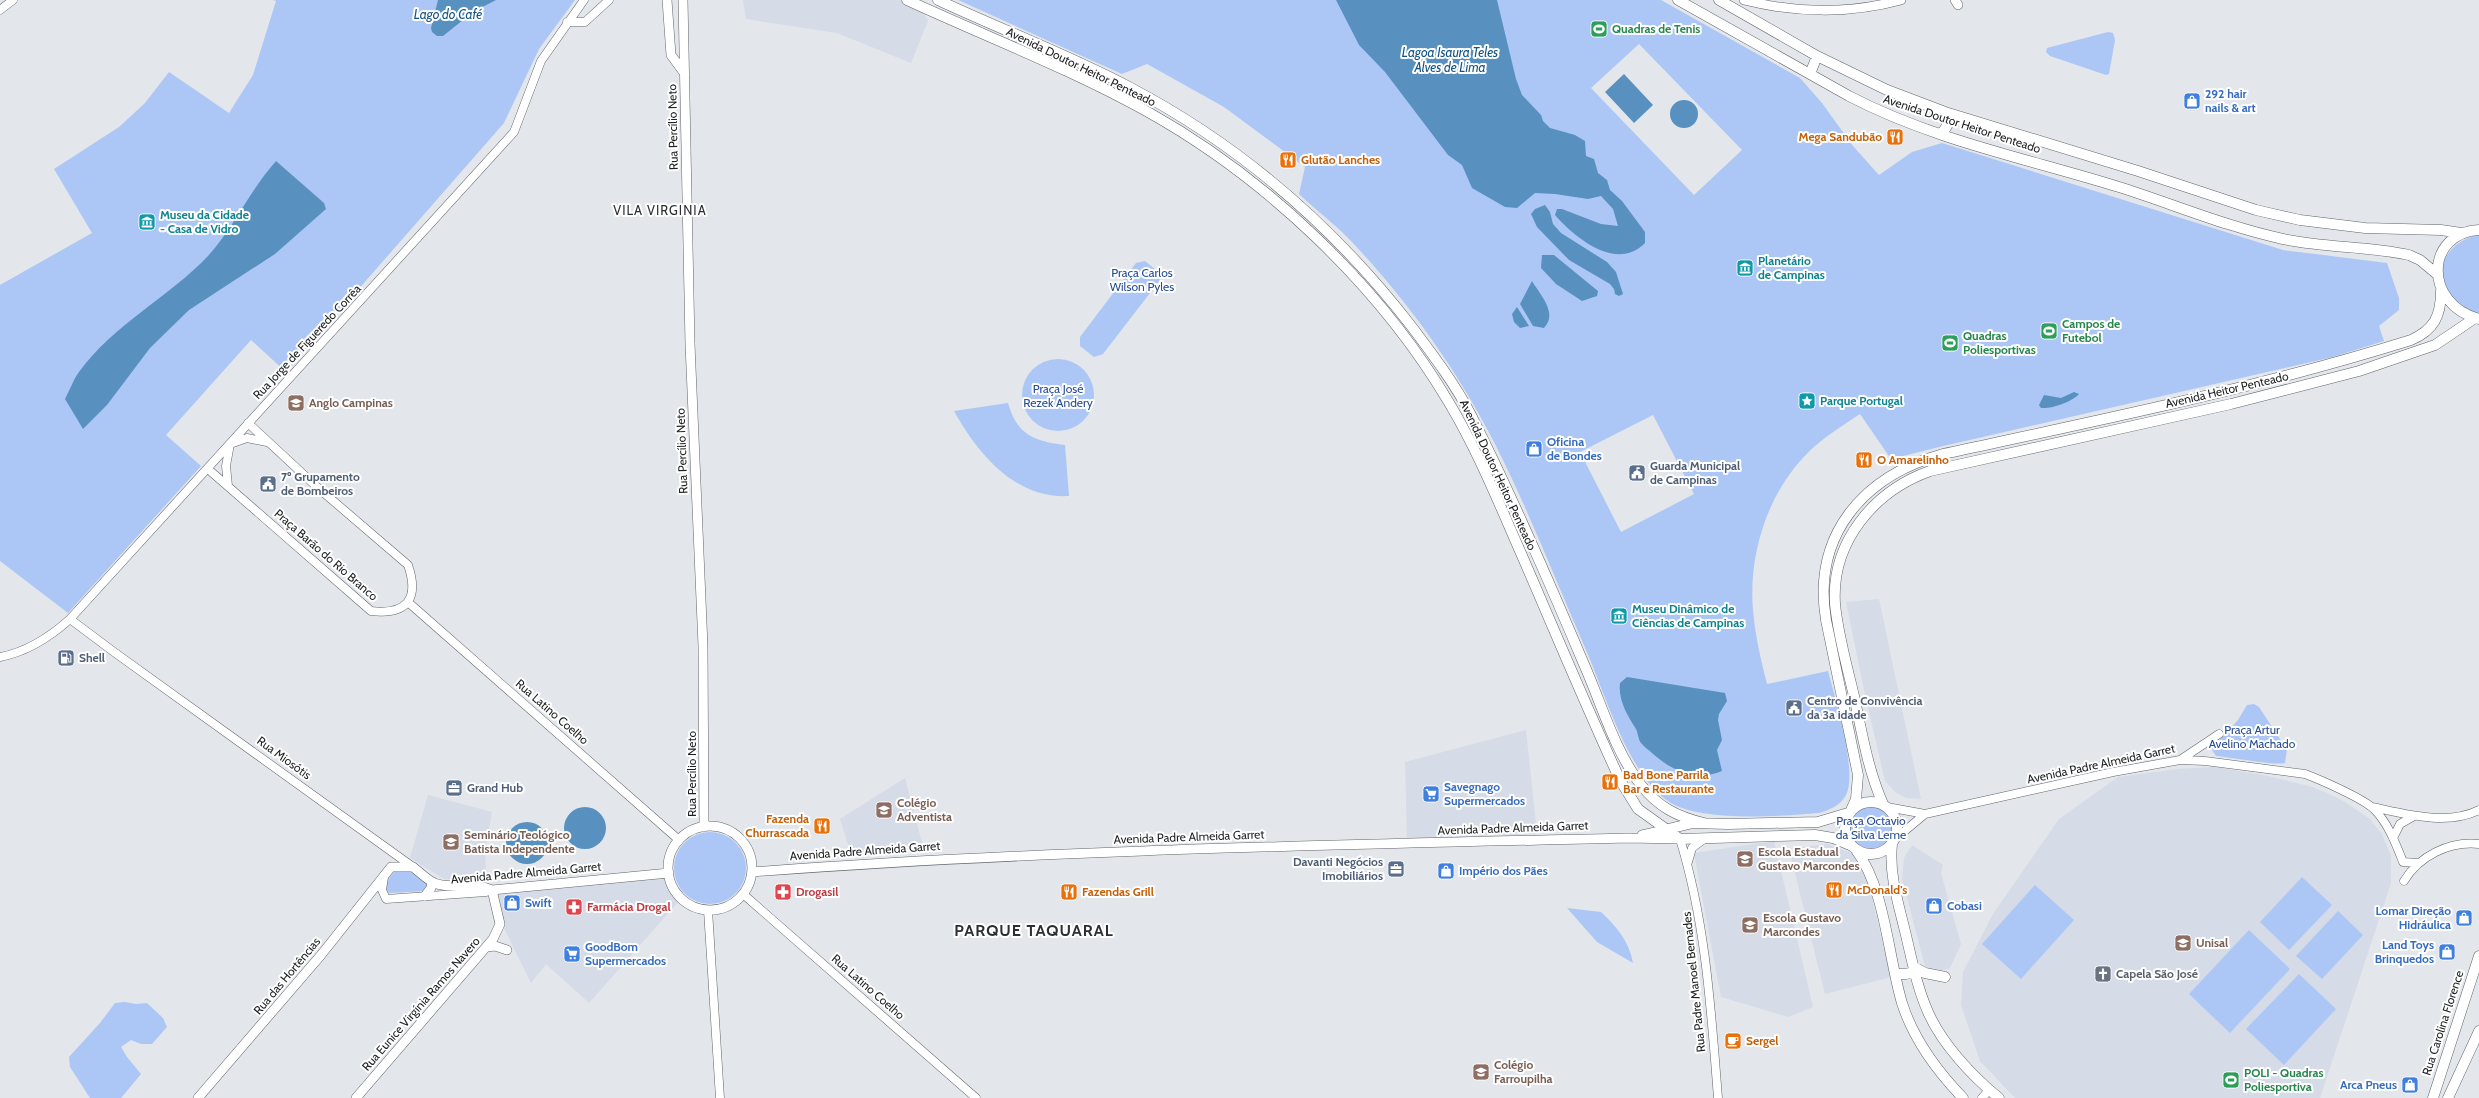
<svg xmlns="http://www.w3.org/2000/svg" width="2479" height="1098" font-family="Cabin,sans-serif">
<rect width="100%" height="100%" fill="#e3e6eb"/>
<path fill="#d5dbe7" d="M743,0H899L922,11L928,21L911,63L837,33L746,19Z
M1879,599L1921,799L1907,798L1896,793L1885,781L1864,690L1846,602Z
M1526,730L1537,834L1407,839L1405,762Z
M2215,767L2268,776L2313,787L2342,800L2369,818L2382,834L2391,856V883L2320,1098H2015L1980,1061L1961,1005L1963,972L1993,914L2059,819L2118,777L2178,769Z
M905,778L922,843L921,848L850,851L840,819Z
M428,795L492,812L485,852L486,873L481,880L444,879L410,858Z
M1774,841L1813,1007L1788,1017L1721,997L1694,853Z
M1827,844L1852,853L1868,881L1891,977L1825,994L1791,857L1795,848Z
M1912,845L1943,865L1941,873L1961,944L1950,968L1937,972L1925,966L1902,879L1904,858Z
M667,875L679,901L589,1003L546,964L531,983L504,928L496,892Z"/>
<path fill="#acc7f6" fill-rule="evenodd" d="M273,0H575L539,49L504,123L286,372L251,340L166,435L201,466L68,613L0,561V285L92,233L54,169L119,127L145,103L169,72L229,113L253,75L276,1Z
M958,0H1661L1800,78L1822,103L1853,146L1879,175L1912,152L1942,143L2283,250L2387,263L2399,298V310L2379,326L2384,341L2333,357L1939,447L1891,459L1860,414C1845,424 1829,434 1815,446C1770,486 1748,550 1753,610C1755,635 1761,660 1767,684L1828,671C1835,698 1858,772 1846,795C1841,805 1830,810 1819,813C1781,816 1700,823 1668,801C1629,774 1607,700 1589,657C1558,586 1530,513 1495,444C1458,371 1408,301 1351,241C1335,224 1316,210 1299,194L1305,167L1224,107L1147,64L1122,74ZM1639,44L1742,150L1694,195L1591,88ZM1653,415L1694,494L1621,532L1580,452Z
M2108,32L2113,33L2115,40L2109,74L2106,75L2050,56L2046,52L2047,48Z
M2479,234V314C2472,312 2464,310 2458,306C2455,304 2452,298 2449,294C2431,265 2450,242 2479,234Z
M1145,261L1156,270L1160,280L1103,354L1094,357L1080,346V337L1136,263Z
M1022 395a36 36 0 1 1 72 0a36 36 0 1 1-72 0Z
M1008,403C1017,435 1034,441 1065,445L1069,496C1015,499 978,454 954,411Z
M2254,704L2259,707L2287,750L2285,763C2278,766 2228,757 2216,756L2212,750L2213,747L2238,720L2247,705Z
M1850 828a21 21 0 1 1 42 0a21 21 0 1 1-42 0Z
M674 868a36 36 0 1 1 72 0a36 36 0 1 1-72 0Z
M398,869C411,869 421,876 429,886L426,891L389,893L386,889C387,879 391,874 398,869Z
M2302,877L2332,905L2289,950L2260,922Z
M2035,885L2074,920L2021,979L1982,944Z
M1567,908L1601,912C1617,927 1629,941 1633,963L1597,942Z
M2338,911L2363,935L2322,979L2296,956Z
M2249,930L2290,969L2230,1033L2189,994Z
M2299,974L2336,1009L2284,1065L2246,1029Z
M125,1002L136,1004L147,1003L163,1018L167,1027L152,1044H141L131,1040L121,1047L127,1057L141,1074L121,1098H90L70,1067L69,1057L100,1023L115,1003Z"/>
<path fill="#5891c0" d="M438,0H496L473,12L443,36H437L432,32L431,28Z
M1336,0H1497L1516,79L1522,95L1541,115L1543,121L1550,128L1575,135L1585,141L1586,156L1594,159L1598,173L1607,180L1610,190L1622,201L1645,232V243C1617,272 1575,238 1555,215L1557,209H1562L1601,224L1618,226L1613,209L1601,196L1588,199L1555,194L1535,193L1517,208L1505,207L1472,188L1462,165L1448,155L1385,72L1359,45Z
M1624,74L1653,105L1634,123L1605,92Z
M1670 114a14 14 0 1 1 28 0a14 14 0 1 1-28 0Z
M276,161L324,203L326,209L275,254L189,310L150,348L107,405L83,429L65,399C70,390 73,380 79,372C114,324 168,298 208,256C233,229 250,190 276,161Z
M1545,205L1550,212L1553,224L1561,233L1607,262L1616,272L1623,294L1619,296L1615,294L1614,289L1610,284L1569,260L1537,227L1531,214L1535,209Z
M1542,255H1554L1598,291L1597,296L1582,301L1556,284L1541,268Z
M1532,281C1541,296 1558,313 1544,328L1533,326L1520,304Z
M1517,307L1529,326L1520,328L1514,322L1512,314Z
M2074,392L2079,394C2072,402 2052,409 2041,408L2039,405L2044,395L2061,398Z
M1627,677L1725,693L1727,701L1719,714L1718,720L1722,740L1717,750L1722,771C1696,782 1672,771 1652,753C1649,750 1644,747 1641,743C1638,739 1638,733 1636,729C1627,715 1618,700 1620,683Z
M564 828a21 21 0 1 1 42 0a21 21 0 1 1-42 0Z
M506 843a21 21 0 1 1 42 0a21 21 0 1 1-42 0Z"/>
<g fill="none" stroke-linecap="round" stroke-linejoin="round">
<g stroke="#616468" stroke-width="9">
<path id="tertiary" d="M0,10L13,0
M567,22H585L609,0
M208,469L371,611C406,615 420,600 408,565L317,487L248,423
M228,486L226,466L230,444L247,438L267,442
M409,603L679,840
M70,619L114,652L413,867
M0,657C27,652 50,637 70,619L514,132L541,61L584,0
M2180,760L2219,734
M1887,807L1925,814
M2372,807C2406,814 2447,826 2479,810
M2393,838L2400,824L2414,816
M1680,839C1706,924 1711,1010 1718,1098
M1895,839L1925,814L2113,772L2180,760L2205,761L2305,774C2321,780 2362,798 2374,809C2388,823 2396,844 2403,862L2417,863
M1688,862L1692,848L1704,839
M384,877L382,890L386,899L486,892L492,890
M2404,881C2419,856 2449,841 2479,844
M743,894L976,1098
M708,910L720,1098
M1982,1098L1989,1090"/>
</g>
<g stroke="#616468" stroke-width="10">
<path id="secondary" d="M667,0L671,55L685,74
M683,0L690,344L703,646L704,827
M1744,0C1795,13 1850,14 1901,0
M1955,0L1958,5
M668 868a42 42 0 1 1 84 0a42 42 0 1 1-84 0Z
M1642,835L1664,830
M752,872C1043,850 1335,845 1627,838L1680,839
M425,896L431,888L432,882
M487,947L495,946L507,950
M198,1098L321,955L391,867H413C422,874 431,884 442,885C460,888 475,882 492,890L669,873
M356,1098L493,939L500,924L492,890"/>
</g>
<g stroke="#616468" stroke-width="11">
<path id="primary" d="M907,0C987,37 1071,69 1148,112C1266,178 1379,285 1448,401C1477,449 1498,501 1520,551C1553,627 1585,704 1620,780L1638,809L1680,839L1815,835L1833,838L1852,846
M938,0C1002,30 1069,55 1131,88C1241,146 1336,229 1412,327C1433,355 1455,384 1471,415C1512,496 1548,579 1583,662C1601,702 1614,750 1641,785C1658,807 1678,817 1704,823
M1678,0L1849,96C1933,140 2029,159 2119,187C2173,204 2227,227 2283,239C2325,248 2368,246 2409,255L2420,260L2438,275
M1719,0L1817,56L1887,90L1945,112L2138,171L2256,210L2300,220L2365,228L2441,230L2461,233
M1810,74L1817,56
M1942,133L1947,126L1945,112
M2479,230C2425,233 2423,304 2479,319
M1845 828a26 26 0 1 1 52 0a26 26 0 1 1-52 0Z
M1883,804C1868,770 1862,733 1854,696C1847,666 1838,635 1835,604C1831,542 1874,491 1930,471L2231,404L2359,371L2435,345L2475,318
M1851,810L1856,799L1858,775L1826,620C1812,535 1863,476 1943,454C2100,420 2258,388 2411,340C2434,330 2441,316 2441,291
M1664,830L1693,823L1728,824L1818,822L1848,813
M1892,844C1889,872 1897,899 1904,927C1911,955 1916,985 1928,1012C1942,1044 1972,1076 1999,1098
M1856,850C1885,888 1888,956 1902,1003C1913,1038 1938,1072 1963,1098
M1914,967L1925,973L1945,977
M1895,974H1906L1915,972
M2433,1098L2479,956
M2448,1098L2479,1031"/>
</g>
<use href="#tertiary" stroke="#fff" stroke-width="8"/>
<use href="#secondary" stroke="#fff" stroke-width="9"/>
<use href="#primary" stroke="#fff" stroke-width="10"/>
</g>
<defs>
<g id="stadium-square" transform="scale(0.9)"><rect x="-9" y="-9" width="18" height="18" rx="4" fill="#2e9e5b" stroke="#fff"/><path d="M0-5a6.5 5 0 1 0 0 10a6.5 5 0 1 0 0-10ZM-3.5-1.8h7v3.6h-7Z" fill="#fff"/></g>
<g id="shop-square" transform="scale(0.9)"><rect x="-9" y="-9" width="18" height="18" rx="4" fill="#3f7fe0" stroke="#fff"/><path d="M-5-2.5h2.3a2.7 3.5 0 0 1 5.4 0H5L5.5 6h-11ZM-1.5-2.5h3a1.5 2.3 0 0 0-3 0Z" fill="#fff"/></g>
<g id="restaurant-square" transform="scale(0.9)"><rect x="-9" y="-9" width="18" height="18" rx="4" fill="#e8710a" stroke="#fff"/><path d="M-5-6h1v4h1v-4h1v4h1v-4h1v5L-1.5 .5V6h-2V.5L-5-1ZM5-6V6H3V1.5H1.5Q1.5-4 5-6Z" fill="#fff"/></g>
<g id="museum-square" transform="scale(0.9)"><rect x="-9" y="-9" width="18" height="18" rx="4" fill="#0f9aa8" stroke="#fff"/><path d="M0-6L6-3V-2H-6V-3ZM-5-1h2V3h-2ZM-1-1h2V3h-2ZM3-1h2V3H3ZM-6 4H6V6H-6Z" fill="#fff"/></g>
<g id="sight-square" transform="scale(0.9)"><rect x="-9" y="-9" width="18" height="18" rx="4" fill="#0f9aa8" stroke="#fff"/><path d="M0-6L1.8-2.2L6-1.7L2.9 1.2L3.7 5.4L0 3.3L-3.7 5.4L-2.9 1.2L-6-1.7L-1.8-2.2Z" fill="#fff"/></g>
<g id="school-square" transform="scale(0.9)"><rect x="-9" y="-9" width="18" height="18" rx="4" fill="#8d6e63" stroke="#fff"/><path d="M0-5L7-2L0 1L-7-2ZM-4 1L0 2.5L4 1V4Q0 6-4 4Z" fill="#fff"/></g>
<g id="civic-square" transform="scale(0.9)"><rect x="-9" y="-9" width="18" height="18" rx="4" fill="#5c6f8a" stroke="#fff"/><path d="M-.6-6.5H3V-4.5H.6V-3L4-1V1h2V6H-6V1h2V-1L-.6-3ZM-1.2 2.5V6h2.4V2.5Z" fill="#fff"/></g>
<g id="fuel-square" transform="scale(0.9)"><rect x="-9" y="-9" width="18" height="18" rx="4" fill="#5c6f8a" stroke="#fff"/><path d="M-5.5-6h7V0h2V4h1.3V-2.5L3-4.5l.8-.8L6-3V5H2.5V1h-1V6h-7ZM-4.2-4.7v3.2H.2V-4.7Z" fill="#fff"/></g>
<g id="office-square" transform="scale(0.9)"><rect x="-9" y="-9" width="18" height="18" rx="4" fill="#5c6f8a" stroke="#fff"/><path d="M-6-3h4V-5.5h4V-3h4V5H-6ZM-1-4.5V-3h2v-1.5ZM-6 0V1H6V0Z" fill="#fff"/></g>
<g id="supermarket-square" transform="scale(0.9)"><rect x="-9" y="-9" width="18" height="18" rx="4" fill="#3f7fe0" stroke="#fff"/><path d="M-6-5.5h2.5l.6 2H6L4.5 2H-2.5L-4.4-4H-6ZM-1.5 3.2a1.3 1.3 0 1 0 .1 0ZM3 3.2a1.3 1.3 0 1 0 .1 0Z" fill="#fff"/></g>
<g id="pharmacy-square" transform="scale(0.9)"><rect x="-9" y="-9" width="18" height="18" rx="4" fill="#e0444e" stroke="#fff"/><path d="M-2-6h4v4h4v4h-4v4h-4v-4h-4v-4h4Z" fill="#fff"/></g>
<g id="university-square" transform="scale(0.9)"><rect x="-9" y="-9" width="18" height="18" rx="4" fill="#8d6e63" stroke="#fff"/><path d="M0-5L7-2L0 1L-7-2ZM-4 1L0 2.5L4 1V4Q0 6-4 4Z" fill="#fff"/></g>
<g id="church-square" transform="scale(0.9)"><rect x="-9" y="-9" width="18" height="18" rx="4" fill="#6b7280" stroke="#fff"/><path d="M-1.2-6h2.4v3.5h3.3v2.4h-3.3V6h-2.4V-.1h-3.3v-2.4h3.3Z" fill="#fff"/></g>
<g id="cafe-square" transform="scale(0.9)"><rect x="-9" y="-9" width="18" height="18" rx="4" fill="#e8710a" stroke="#fff"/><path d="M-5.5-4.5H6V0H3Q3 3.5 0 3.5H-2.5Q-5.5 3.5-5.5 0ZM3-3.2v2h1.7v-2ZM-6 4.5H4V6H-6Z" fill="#fff"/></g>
</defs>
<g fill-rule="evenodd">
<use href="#stadium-square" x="1599" y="29"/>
<use href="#shop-square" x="2192" y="101"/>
<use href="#restaurant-square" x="1895" y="137"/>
<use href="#restaurant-square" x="1288" y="160"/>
<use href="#museum-square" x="147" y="222"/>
<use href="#museum-square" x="1745" y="268"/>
<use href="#stadium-square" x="2049" y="331"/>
<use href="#stadium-square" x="1950" y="343"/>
<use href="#sight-square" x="1807" y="401"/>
<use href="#school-square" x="296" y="403"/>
<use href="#shop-square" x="1534" y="449"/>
<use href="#restaurant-square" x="1864" y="460"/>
<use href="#civic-square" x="1637" y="473"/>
<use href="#civic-square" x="268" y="484"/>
<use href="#museum-square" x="1619" y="616"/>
<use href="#fuel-square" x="66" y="658"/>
<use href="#civic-square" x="1794" y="708"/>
<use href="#restaurant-square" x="1610" y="782"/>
<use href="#office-square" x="454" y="788"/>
<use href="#supermarket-square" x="1431" y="794"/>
<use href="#school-square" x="884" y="810"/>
<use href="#restaurant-square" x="822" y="826"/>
<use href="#school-square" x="451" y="842"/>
<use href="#school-square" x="1745" y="859"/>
<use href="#office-square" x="1396" y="869"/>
<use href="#shop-square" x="1446" y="871"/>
<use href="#restaurant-square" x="1834" y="890"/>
<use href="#pharmacy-square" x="783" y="892"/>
<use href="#restaurant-square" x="1069" y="892"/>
<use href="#shop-square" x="512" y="903"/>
<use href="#shop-square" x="1934" y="906"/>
<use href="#pharmacy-square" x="574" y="907"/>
<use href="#shop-square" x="2464" y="918"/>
<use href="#school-square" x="1750" y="925"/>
<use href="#university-square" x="2183" y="943"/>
<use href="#shop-square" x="2447" y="952"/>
<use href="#supermarket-square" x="572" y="954"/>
<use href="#church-square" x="2103" y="974"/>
<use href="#cafe-square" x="1733" y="1041"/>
<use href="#school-square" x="1481" y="1072"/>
<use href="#stadium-square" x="2231" y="1080"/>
<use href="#shop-square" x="2410" y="1085"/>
</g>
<g text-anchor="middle" stroke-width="4" stroke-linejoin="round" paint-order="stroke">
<g font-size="12" font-weight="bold" fill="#27864d" stroke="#fff" text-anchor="start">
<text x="1612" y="33">Quadras de Tenis</text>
<text x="2062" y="328">Campos de<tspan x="2062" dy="14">Futebol</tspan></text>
<text x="1963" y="340">Quadras<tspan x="1963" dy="14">Poliesportivas</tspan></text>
<text x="2244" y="1077">POLI - Quadras<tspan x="2244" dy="14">Poliesportiva</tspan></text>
</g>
<g font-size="12" fill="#1f2021" stroke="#fff">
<text transform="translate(1081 67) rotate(26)" y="4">Avenida Doutor Heitor Penteado</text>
<text transform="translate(1962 124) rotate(18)" y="4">Avenida Doutor Heitor Penteado</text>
<text transform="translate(673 127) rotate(-91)" y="4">Rua Percílio Neto</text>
<text transform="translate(307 342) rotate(-47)" y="4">Rua Jorge de Figueredo Corrêa</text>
<text transform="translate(2227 390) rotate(-13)" y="4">Avenida Heitor Penteado</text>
<text transform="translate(682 451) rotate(-92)" y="4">Rua Percílio Neto</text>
<text transform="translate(1498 475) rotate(65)" y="4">Avenida Doutor Heitor Penteado</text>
<text transform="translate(326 555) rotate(41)" y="4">Praça Barão do Rio Branco</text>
<text transform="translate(552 712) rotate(41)" y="4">Rua Latino Coelho</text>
<text transform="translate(284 758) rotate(36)" y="4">Rua Miosótis</text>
<text transform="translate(2101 764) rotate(-12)" y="4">Avenida Padre Almeida Garret</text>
<text transform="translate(692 774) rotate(-90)" y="4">Rua Percílio Neto</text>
<text transform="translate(1513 828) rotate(-2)" y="4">Avenida Padre Almeida Garret</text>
<text transform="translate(1189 837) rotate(-2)" y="4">Avenida Padre Almeida Garret</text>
<text transform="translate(865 851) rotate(-4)" y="4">Avenida Padre Almeida Garret</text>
<text transform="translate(526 873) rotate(-5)" y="4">Avenida Padre Almeida Garret</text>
<text transform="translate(287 976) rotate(-50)" y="4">Rua das Hortências</text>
<text transform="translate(1694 982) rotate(-96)" y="4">Rua Padre Manoel Bernades</text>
<text transform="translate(868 987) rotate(41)" y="4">Rua Latino Coelho</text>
<text transform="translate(421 1004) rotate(-49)" y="4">Rua Eunice Virgínia Ramos Navero</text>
<text transform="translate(2443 1023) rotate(-72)" y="4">Rua Carolina Florence</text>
</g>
<g font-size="12" font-weight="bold" fill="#366cbe" stroke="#fff" text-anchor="start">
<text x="2205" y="98">292 hair<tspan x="2205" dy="14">nails &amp; art</tspan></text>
<text x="1547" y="446">Oficina<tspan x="1547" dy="14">de Bondes</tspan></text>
<text x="1444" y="791">Savegnago<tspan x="1444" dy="14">Supermercados</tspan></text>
<text x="1459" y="875">Império dos Pães</text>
<text x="525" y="907">Swift</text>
<text x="1947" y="910">Cobasi</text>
<text x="2451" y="915" text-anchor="end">Lomar Direção<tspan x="2451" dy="14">Hidráulica</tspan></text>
<text x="2434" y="949" text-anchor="end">Land Toys<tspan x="2434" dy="14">Brinquedos</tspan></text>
<text x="585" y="951">GoodBom<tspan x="585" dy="14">Supermercados</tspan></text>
<text x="2397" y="1089" text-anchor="end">Arca Pneus</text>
</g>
<g font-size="12" font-weight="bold" fill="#c56008" stroke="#fff" text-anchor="start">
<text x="1882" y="141" text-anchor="end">Mega Sandubão</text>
<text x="1301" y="164">Glutão Lanches</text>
<text x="1877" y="464">O Amarelinho</text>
<text x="1623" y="779">Bad Bone Parrila<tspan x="1623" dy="14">Bar e Restaurante</tspan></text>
<text x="809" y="823" text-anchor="end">Fazenda<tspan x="809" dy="14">Churrascada</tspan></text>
<text x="1847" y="894">McDonald's</text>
<text x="1082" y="896">Fazendas Grill</text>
<text x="1746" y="1045">Sergel</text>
</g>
<g font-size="12" font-weight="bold" fill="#0d838f" stroke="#fff" text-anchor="start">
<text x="160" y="219">Museu da Cidade<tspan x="160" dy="14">- Casa de Vidro</tspan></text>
<text x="1758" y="265">Planetário<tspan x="1758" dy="14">de Campinas</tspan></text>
<text x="1820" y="405">Parque Portugal</text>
<text x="1632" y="613">Museu Dinâmico de<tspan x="1632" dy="14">Ciências de Campinas</tspan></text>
</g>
<g font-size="12" fill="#264d93" stroke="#fff">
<text x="1142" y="277">Praça Carlos<tspan x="1142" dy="14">Wilson Pyles</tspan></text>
<text x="1058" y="393">Praça José<tspan x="1058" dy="14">Rezek Andery</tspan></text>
<text x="2252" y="734">Praça Artur<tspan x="2252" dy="14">Avelino Machado</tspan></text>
<text x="1871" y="825">Praça Octavio<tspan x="1871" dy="14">da Silva Leme</tspan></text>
</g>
<g font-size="12" font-weight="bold" fill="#785e54" stroke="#fff" text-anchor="start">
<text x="309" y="407">Anglo Campinas</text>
<text x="897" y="807">Colégio<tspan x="897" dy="14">Adventista</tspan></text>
<text x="464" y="839">Seminário Teológico<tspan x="464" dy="14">Batista Independente</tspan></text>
<text x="1758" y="856">Escola Estadual<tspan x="1758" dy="14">Gustavo Marcondes</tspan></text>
<text x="1763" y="922">Escola Gustavo<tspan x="1763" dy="14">Marcondes</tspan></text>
<text x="2196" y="947">Unisal</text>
<text x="1494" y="1069">Colégio<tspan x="1494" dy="14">Farroupilha</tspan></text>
</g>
<g font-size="12" font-weight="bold" fill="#4e5e75" stroke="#fff" text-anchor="start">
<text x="1650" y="470">Guarda Municipal<tspan x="1650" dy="14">de Campinas</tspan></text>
<text x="281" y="481">7º Grupamento<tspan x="281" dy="14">de Bombeiros</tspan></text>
<text x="79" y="662">Shell</text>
<text x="1807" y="705">Centro de Convivência<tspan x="1807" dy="14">da 3a idade</tspan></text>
<text x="467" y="792">Grand Hub</text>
<text x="1383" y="866" text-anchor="end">Davanti Negócios<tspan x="1383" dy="14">Imobiliários</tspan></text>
</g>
<g font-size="12" font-weight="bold" fill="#be3a42" stroke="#fff" text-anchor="start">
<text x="796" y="896">Drogasil</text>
<text x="587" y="911">Farmácia Drogal</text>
</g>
<g font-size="12" font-weight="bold" fill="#5b616d" stroke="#fff" text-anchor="start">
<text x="2116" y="978">Capela São José</text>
</g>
<g font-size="13" font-style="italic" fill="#115381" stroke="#fff">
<text x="448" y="19">Lago do Café</text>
<text x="1450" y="57">Lagoa Isaura Teles<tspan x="1450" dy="15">Alves de Lima</tspan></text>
</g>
<g font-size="13" letter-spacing="1" fill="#2d2f33" stroke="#fff">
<text x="660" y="215">VILA VIRGINIA</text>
</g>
<g font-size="16" font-weight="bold" letter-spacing="1" fill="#2d2f33" stroke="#fff">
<text x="1034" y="936">PARQUE TAQUARAL</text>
</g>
</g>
</svg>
